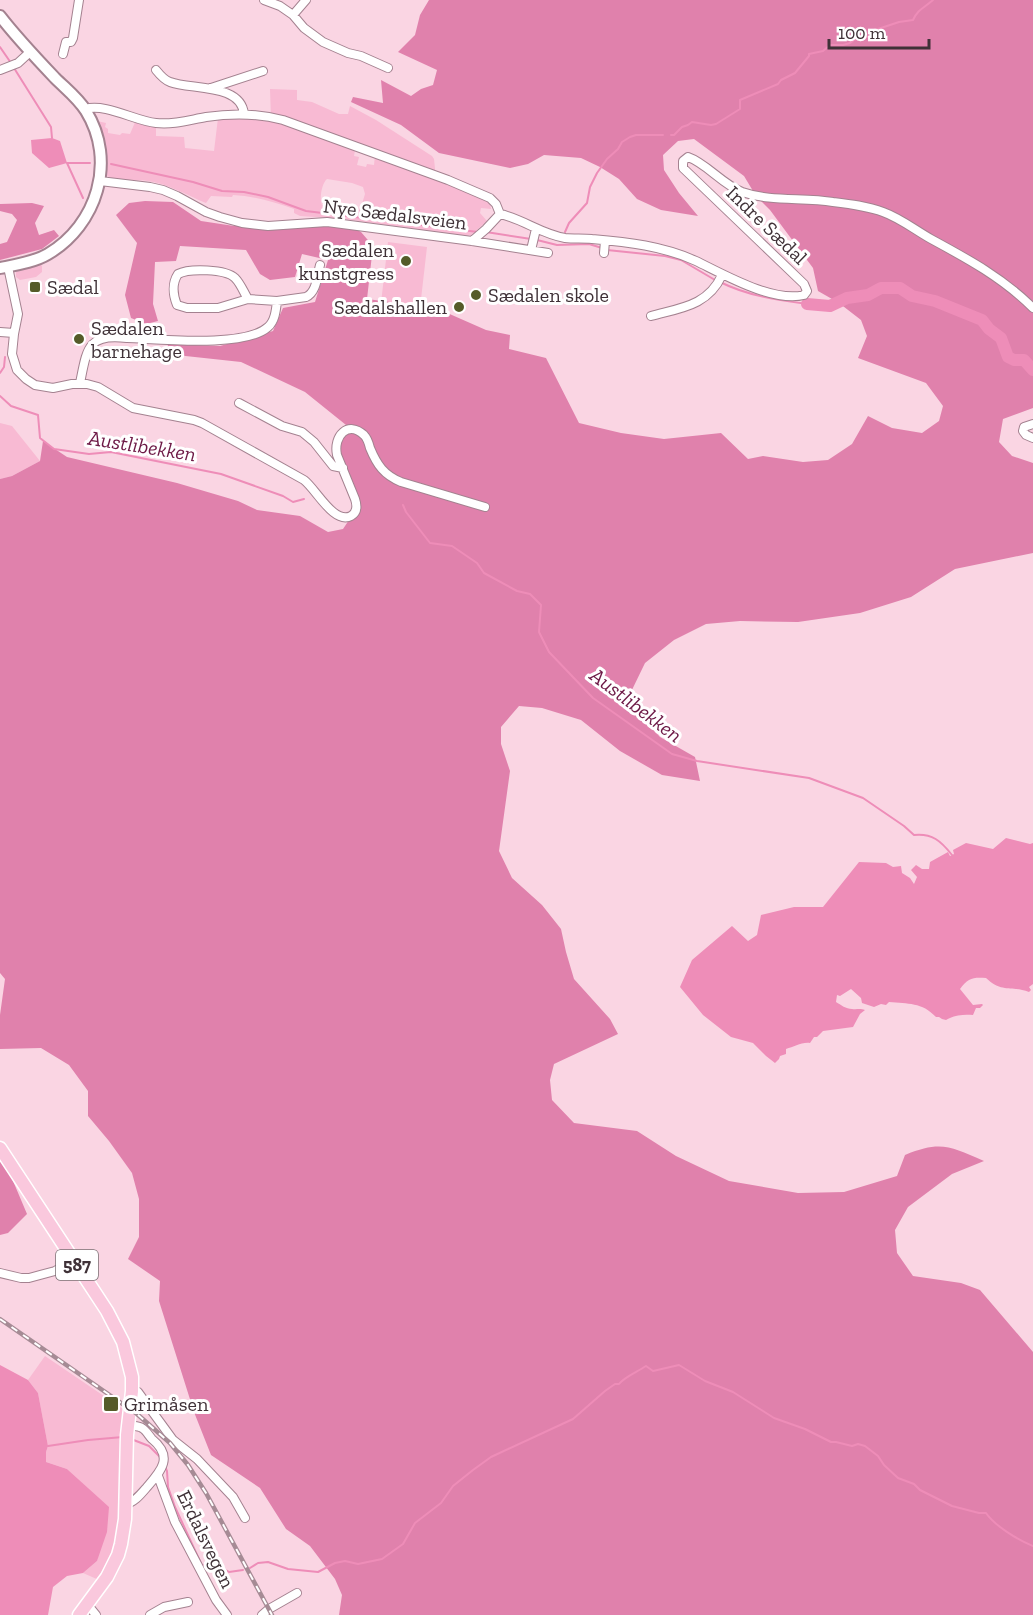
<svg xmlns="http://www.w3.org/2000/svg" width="1033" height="1615" font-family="'Zilla Slab',serif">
<rect width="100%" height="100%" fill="#fad5e3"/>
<path fill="#f8bad3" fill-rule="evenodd" d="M270,89L297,90V100L312,102L339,114H348L350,106L376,120L432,156L434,159L436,178L490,202L491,209L481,208L480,213L487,221L471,235L465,236L345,219L300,216L294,213V209C274,202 254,196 233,195L232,197L211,196L206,203C186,195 169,184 148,181C135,179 116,183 106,175L103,142L105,138L97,121L106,123L105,127L108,129V133L120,135L122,133L130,134L136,120L156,126V136L184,137L185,148L214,151L218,118L226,117L271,119ZM355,150L375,155L374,165L367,164L366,167L357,165L359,157L354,156ZM327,179L352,183L363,187L365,194L361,207L357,209L322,205C319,198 322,183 327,179Z
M388,242L427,247L420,308L381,303Z
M40,264L42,266V272L36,277L20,280L16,277V272L19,268Z
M0,423L12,426L40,461L12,476L0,479Z
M45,1356L126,1411L120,1532L113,1557L99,1580L83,1573L97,1561L108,1507L67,1469L46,1462V1452L48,1446L38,1393L28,1380Z"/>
<path fill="#e081ac" d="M429,0H1033V408L1003,419L999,442L1012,456L1033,463V553L955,569L911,597L860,613L798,622L740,621L706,624L674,640L645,663L630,694L638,713L660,737L695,757L700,781L662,775L620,751L581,720L542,708L519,706L501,727V744L510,771L499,851L512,878L542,905L561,929L566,952L574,979L610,1019L618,1034L554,1064L550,1080L552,1100L574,1123L637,1131L676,1156L729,1181L798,1193L844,1192L897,1176L905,1155C942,1140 950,1147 984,1161L952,1174L908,1207L895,1230L897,1253L913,1276L961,1283L980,1290L1033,1352V1615H339L342,1595L335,1579L310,1546L286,1529L260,1488L211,1455L194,1412L159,1301L160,1281L128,1259L139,1237V1199L132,1173L109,1141L88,1116V1091L69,1065L41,1048L0,1049V1015L5,979L0,973V479L12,476L40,461L43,441L67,457L177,483L238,501L257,510L300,516L328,532L343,529L355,511L336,444L351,429L305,392L241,362L167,354L168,344L220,346L273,331L283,308L315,302L328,260L302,254L295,277L270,280L260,274L246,250L180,246L176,261L155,262L153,304L158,321L146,324L131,318L125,295L137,243L116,215L129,203L145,201L173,202L201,221L234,226L294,224L348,225L361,232L373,246L367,299L436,308L486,330L510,335L509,349L546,358L579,423L621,433L664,439L721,433L748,459L763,456L803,462L828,460L852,444L868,416L892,428L922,433L939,421L943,406L926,383L858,358L867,336L861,320L839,303L818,291L813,268L770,210L756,196L744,176L694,139L678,141L663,155L664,170L679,193L698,216L661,210L637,199L619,179L600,167L581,158L544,155L528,164L510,168L439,153L401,125L351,102L353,97L383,103L381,80L411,96L421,89L433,85L437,70L398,52L415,35L420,15Z
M32,203L44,206L35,223L39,235L54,230L59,236L42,249L0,260V244L7,242L17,220L12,214L0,211V204Z
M0,1154L5,1162L27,1214L8,1233L0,1235Z"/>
<path fill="#ee8db8" d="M52,138L60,141L67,163L49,168L32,153L31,140Z
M1006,838L1030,844L1033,843V984L1029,987L1031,990L1029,992C1013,985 1003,994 986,978C973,977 968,978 960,989L973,1005L982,1004L983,1005L980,1008H976L973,1015C964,1014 954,1015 946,1020L942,1019L939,1017H936C922,1002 908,1004 889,1002L886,1005L881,1004L874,1007L862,1003L861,998L851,989L840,996L837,995L836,1002C841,1005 846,1009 852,1009C857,1010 859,1008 865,1010L860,1014L853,1027L823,1031L817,1037H814L810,1043C801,1042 794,1047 786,1049V1054L780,1056L779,1059L775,1063L766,1056L753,1043L731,1037L703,1015L680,987L692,960L732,926L748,941L757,935L761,915L794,907H823L859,862L886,863L893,867L901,866L902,873L910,878L914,884L917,877L911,870L916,865L922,869H929L930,862L948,852L950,856L954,854L953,850L966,843L993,849Z
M0,1365L28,1380L38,1393L48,1446L46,1452V1462L67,1469L109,1507L107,1532L97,1561L83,1573L67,1576L53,1587L48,1615H0Z"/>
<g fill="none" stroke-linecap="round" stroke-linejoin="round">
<path stroke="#ee8db8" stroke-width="2" d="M0,47L11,63
M14,68L51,127L52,138
M671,135H674L682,127L688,125L692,122L711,125L716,124L740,109V100L778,84L781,80L795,73L809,56V54L823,51L830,45H843L850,43L854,40L872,36L875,30L899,22L913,20C918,9 924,8 933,0
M111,164L193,182L222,191L244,192L268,197L306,211L478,232
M83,198L67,163H90
M486,232L531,239
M565,232L569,223L587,203L590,187L597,173L607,159L618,149L622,142L630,137L636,135H663
M537,240L557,245L589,244L602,248
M607,250L665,256L681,260L715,280
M720,282C748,296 778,300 807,304
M0,373L4,367L5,357
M0,396L11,406L38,415L40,438L54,449L89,454L111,452L221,474L283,496L293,502L304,499
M403,505L406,512L430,543L452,546L477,563L484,573L517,591L530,594L541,605L539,632L549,652L593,698L672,754L697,761L809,778L863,798L904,826L914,835C932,833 941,841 952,855
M131,1439L149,1446L161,1458
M48,1446L88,1440L123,1437
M165,1466L167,1471L168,1487L175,1507L205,1572
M203,1565H218L229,1572L243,1570
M250,1568L258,1563L268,1562L288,1569L318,1572L335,1563L345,1561L358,1564L382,1559L403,1544L415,1523L441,1503L453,1486L473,1470L491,1457L573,1419L605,1391L615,1384H619C624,1377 637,1372 646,1366L653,1371L679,1365L705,1381L733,1392L774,1418L805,1429L831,1442H836L852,1446L858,1444L865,1446L878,1456L884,1465L898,1478L914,1484L920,1490L952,1506L979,1513H986C995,1526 1018,1540 1033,1546"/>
<path stroke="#ee8db8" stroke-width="12" d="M807,304L830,306L847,298L868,295L881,288H900L912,296L935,301L982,320L989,329L1001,338L1008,357L1014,360H1024L1033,370"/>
<g stroke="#a48290" stroke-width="10">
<path id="street" d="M264,0L280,6L293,15L304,28L323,42L348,53L361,56L388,68
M293,15L306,0
M63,54L66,42H71L73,38L79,0
M0,70L18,63L30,52
M156,70C160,75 164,80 170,82C190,90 241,83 244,114
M211,88L263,71
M85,109C106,103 135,121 156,123C173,125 189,120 206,117C233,113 257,113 283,120L448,180L490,198L496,204L500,214
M100,181L150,187L163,190L177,196L206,212L220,217L242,223L268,226L327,222L472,241L548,253
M500,214C523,219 541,234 565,238C574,239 583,238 592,239C628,242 663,246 696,261C723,274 773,303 804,295L807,291L804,284L683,168V161L688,157C706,163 722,184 742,192C771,202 803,197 833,202C850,204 867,206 883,212C900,218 915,230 931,239C968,259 1003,278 1033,308
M472,241L486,229L500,214
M531,250L536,229
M604,253L605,241
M8,267L18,314L14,334L12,354L17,370L26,379L35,385L53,388L72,384H87L98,387L133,408L194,420L202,423L304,480C316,489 334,525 351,516C358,512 357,505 355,499L337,455C333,436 348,420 364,435C367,438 369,444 370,448C377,465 384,475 401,482L485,507
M248,299C244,293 241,284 235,278C226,269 189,268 178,274C172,283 173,295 177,305L187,308H218L248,299L277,301L306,297C317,292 317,276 320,265
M651,316C680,308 708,306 722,275
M0,332L14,333
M80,383C87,349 87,333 127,338C159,339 245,348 268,327C275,321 276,310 277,301
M239,403L282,426L302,432L314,442L333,466L343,468
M1033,424L1024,427L1023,431L1026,435L1033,438
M0,1273L21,1278H29L55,1271L74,1260
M132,1391L138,1392L173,1440L197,1459L233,1497L245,1518
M158,1476L175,1522L216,1600L227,1615
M125,1504C134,1503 141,1494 147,1487C161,1471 174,1457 152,1439C149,1436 146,1430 142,1428C139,1426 132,1426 128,1425
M87,1604L96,1615
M150,1615L164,1607L188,1602
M262,1615L269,1609L297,1593"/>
</g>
<g stroke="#a48290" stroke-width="14">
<path id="secondary" d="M0,16C17,38 36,58 55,78C66,89 78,98 86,111C117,161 97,225 48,254C35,262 15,265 0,268"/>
</g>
<g stroke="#fff" stroke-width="15">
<path id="primary" d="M0,1148L107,1311L123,1342L132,1377V1391L127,1435L125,1519L121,1544L118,1555L107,1577L79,1615"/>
</g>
<use href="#street" stroke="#fff" stroke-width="8"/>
<use href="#secondary" stroke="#fff" stroke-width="10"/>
<use href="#primary" stroke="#fac8dd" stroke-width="12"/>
<g stroke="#a68b95" stroke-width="4.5">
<path id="rail" d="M0,1319L137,1414L170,1443L188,1465L206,1493L272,1615"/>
</g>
<use href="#rail" stroke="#fff" stroke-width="2" stroke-dasharray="7" stroke-linecap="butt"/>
</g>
<g fill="#555b29" stroke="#fff" stroke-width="2">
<circle cx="406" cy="261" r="6"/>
<rect x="29" y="281" width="12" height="12" rx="3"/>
<circle cx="476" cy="295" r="6"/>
<circle cx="459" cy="307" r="6"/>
<circle cx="79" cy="339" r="6"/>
<rect x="103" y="1396" width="16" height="16" rx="3"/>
</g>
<g text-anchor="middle" stroke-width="6" stroke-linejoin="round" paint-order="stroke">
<rect fill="#fff" stroke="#796f73" stroke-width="1.5" x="56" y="1250" width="42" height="30" rx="4.5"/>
<g font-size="18" font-weight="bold" fill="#3f3137">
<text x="77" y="1271">587</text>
</g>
<g font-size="20" fill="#3f3137" stroke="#fff">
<text transform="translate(395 214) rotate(7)" y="7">Nye Sædalsveien</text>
<text transform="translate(767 225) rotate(44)" y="7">Indre Sædal</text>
<text transform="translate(206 1539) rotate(64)" y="7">Erdalsvegen</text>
</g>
<g font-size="20" fill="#3f3137" stroke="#fff" text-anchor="start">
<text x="394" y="257" text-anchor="end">Sædalen<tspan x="394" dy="23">kunstgress</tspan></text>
<text x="47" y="294">Sædal</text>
<text x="488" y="302">Sædalen skole</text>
<text x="447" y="314" text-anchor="end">Sædalshallen</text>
<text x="91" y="335">Sædalen<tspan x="91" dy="23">barnehage</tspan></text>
<text x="124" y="1411">Grimåsen</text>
</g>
<g font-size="21" font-style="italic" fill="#6d1946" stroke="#fff">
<text transform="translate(142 446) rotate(9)" y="7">Austlibekken</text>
<text transform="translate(636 705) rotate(37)" y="7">Austlibekken</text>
</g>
</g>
<path d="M829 39v9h100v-9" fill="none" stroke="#3f3137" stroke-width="3"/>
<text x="838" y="39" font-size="18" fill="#3f3137" stroke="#ffffff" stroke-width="4.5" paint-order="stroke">100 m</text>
</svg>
